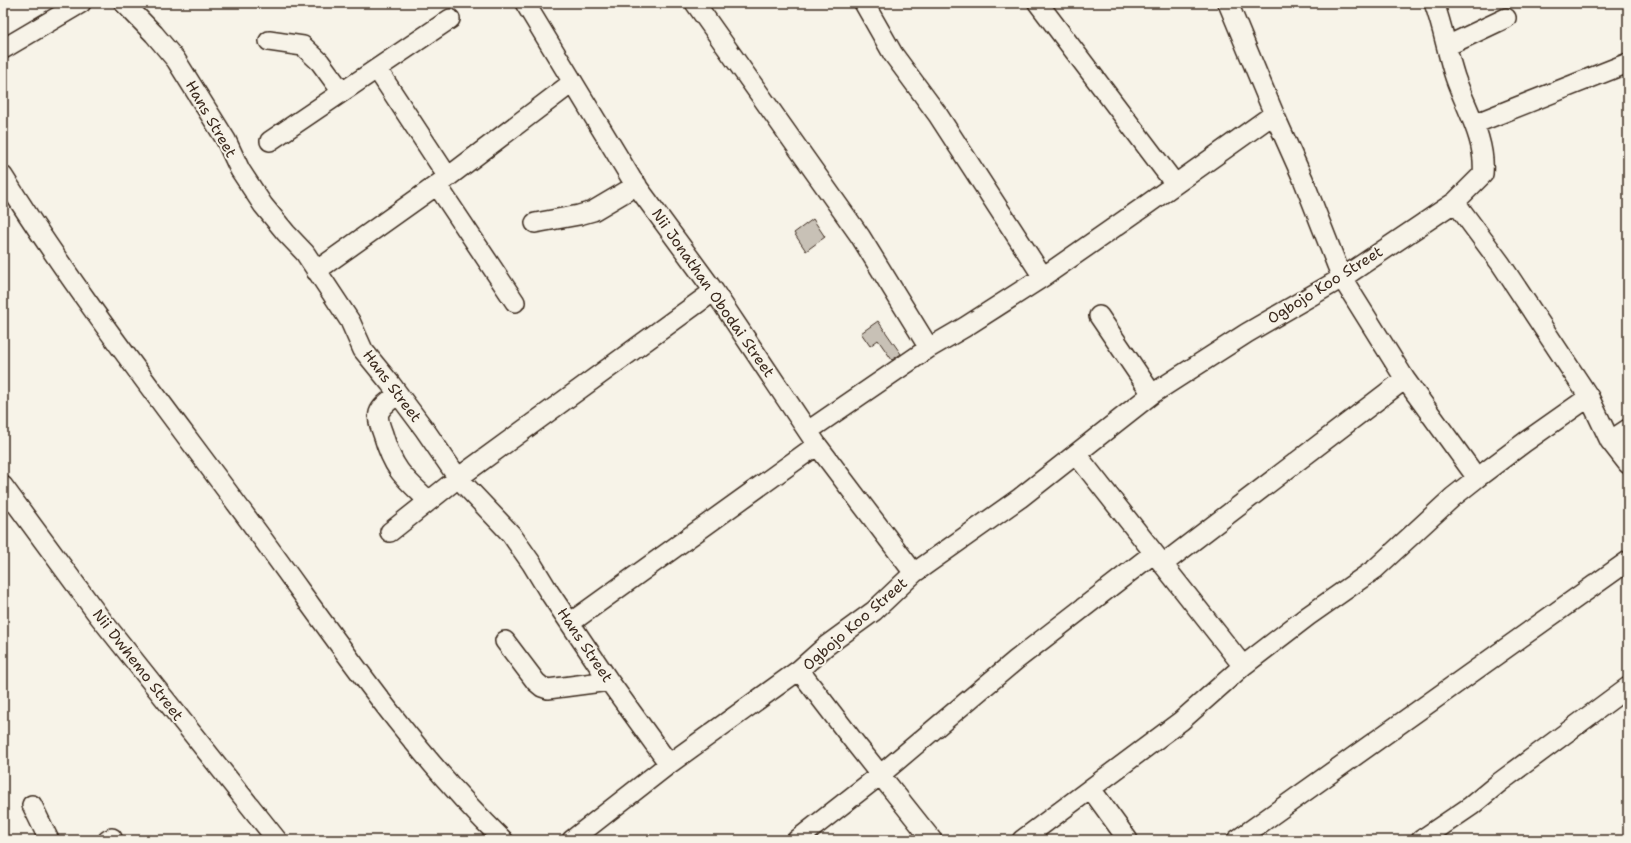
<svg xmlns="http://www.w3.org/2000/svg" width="1631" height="843" font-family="'Shantell Sans',sans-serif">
<rect width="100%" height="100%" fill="#f7f3e8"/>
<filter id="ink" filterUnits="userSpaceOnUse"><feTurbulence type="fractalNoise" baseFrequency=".025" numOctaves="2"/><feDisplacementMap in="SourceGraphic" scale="8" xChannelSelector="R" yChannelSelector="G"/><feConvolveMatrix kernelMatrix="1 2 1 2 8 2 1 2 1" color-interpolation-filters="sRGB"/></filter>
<g filter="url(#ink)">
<path fill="#c8c1b6" stroke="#3b2a1e" d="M813,219L825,237L806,251L794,233Z
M878,321L901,354L892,360L878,340L870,346L861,333Z"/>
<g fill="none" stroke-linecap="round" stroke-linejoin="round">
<g stroke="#3b2a1e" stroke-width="22">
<path id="minor" d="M124,3L154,34L176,60L226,140L240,170L263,205L286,233L305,253L350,321L363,350L390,383L425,430L458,478L511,534L532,564L549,592L609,681L669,764
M525,3L631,178L714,291L817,445L914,573
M695,3L860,236L929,348
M864,3L893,54L938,115L1043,277
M1038,3L1175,184
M1228,3L1274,114L1303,179L1342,278L1405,379
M269,41L303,46L320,62L342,92
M1447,46L1506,18
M3,49L81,3
M377,69L448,177
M1474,124L1628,63
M270,141L450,19
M3,176C80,299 170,413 256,530C334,636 408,748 503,840
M437,185L515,302
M1455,202L1501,264L1589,397L1610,441L1628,464
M535,223L579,215L593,211L637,185
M316,271L448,177L573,82
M1099,316L1152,394
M398,394C392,399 382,405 379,413C377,420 381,428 383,434C393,469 403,477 429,501
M808,431L929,348L965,327L1043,277L1142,208L1274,114
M1610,441L1628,429
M1076,454L1243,666
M3,486L98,615L277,840
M390,532L458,478L714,291
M1163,564L1405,379L1477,478
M570,623L817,445
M505,641L536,682L542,687L548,689L609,681
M799,670L855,743L932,840
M1091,789L1128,840
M32,805L49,840
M108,840L112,838
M572,840L669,764L799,670L826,646L874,611L914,573L1020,498L1152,394L1247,333L1342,278L1455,202L1483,174C1486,139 1466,109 1455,77C1447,53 1443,27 1434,3
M797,840L880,775L1016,660L1154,553
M1022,840L1181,721L1243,666L1308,616L1375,569L1453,497L1477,478L1525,442L1589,397
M1237,840L1628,561
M1421,840L1471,806L1500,782L1628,687"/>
</g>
<use href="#minor" stroke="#f7f3e8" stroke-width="19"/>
</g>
</g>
<g text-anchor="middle" stroke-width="4" stroke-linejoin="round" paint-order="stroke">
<g font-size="15" fill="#3b2a1e" stroke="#f7f3e8">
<text transform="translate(211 119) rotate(60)" y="5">Hans Street</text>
<text transform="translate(1325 285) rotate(-32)" y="5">Ogbojo Koo Street</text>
<text transform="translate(713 293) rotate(55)" y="5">Nii Jonathan Obodai Street</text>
<text transform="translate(392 386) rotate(53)" y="5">Hans Street</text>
<text transform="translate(855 624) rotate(-41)" y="5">Ogbojo Koo Street</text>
<text transform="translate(585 645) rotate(56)" y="5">Hans Street</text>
<text transform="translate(138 665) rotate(52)" y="5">Nii Dwhemo Street</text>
</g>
</g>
<rect width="1631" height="843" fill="none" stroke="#f7f3e8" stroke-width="16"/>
<rect x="8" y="8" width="1615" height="827" fill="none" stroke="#3b2a1e" stroke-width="1.5" filter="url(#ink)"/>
</svg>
